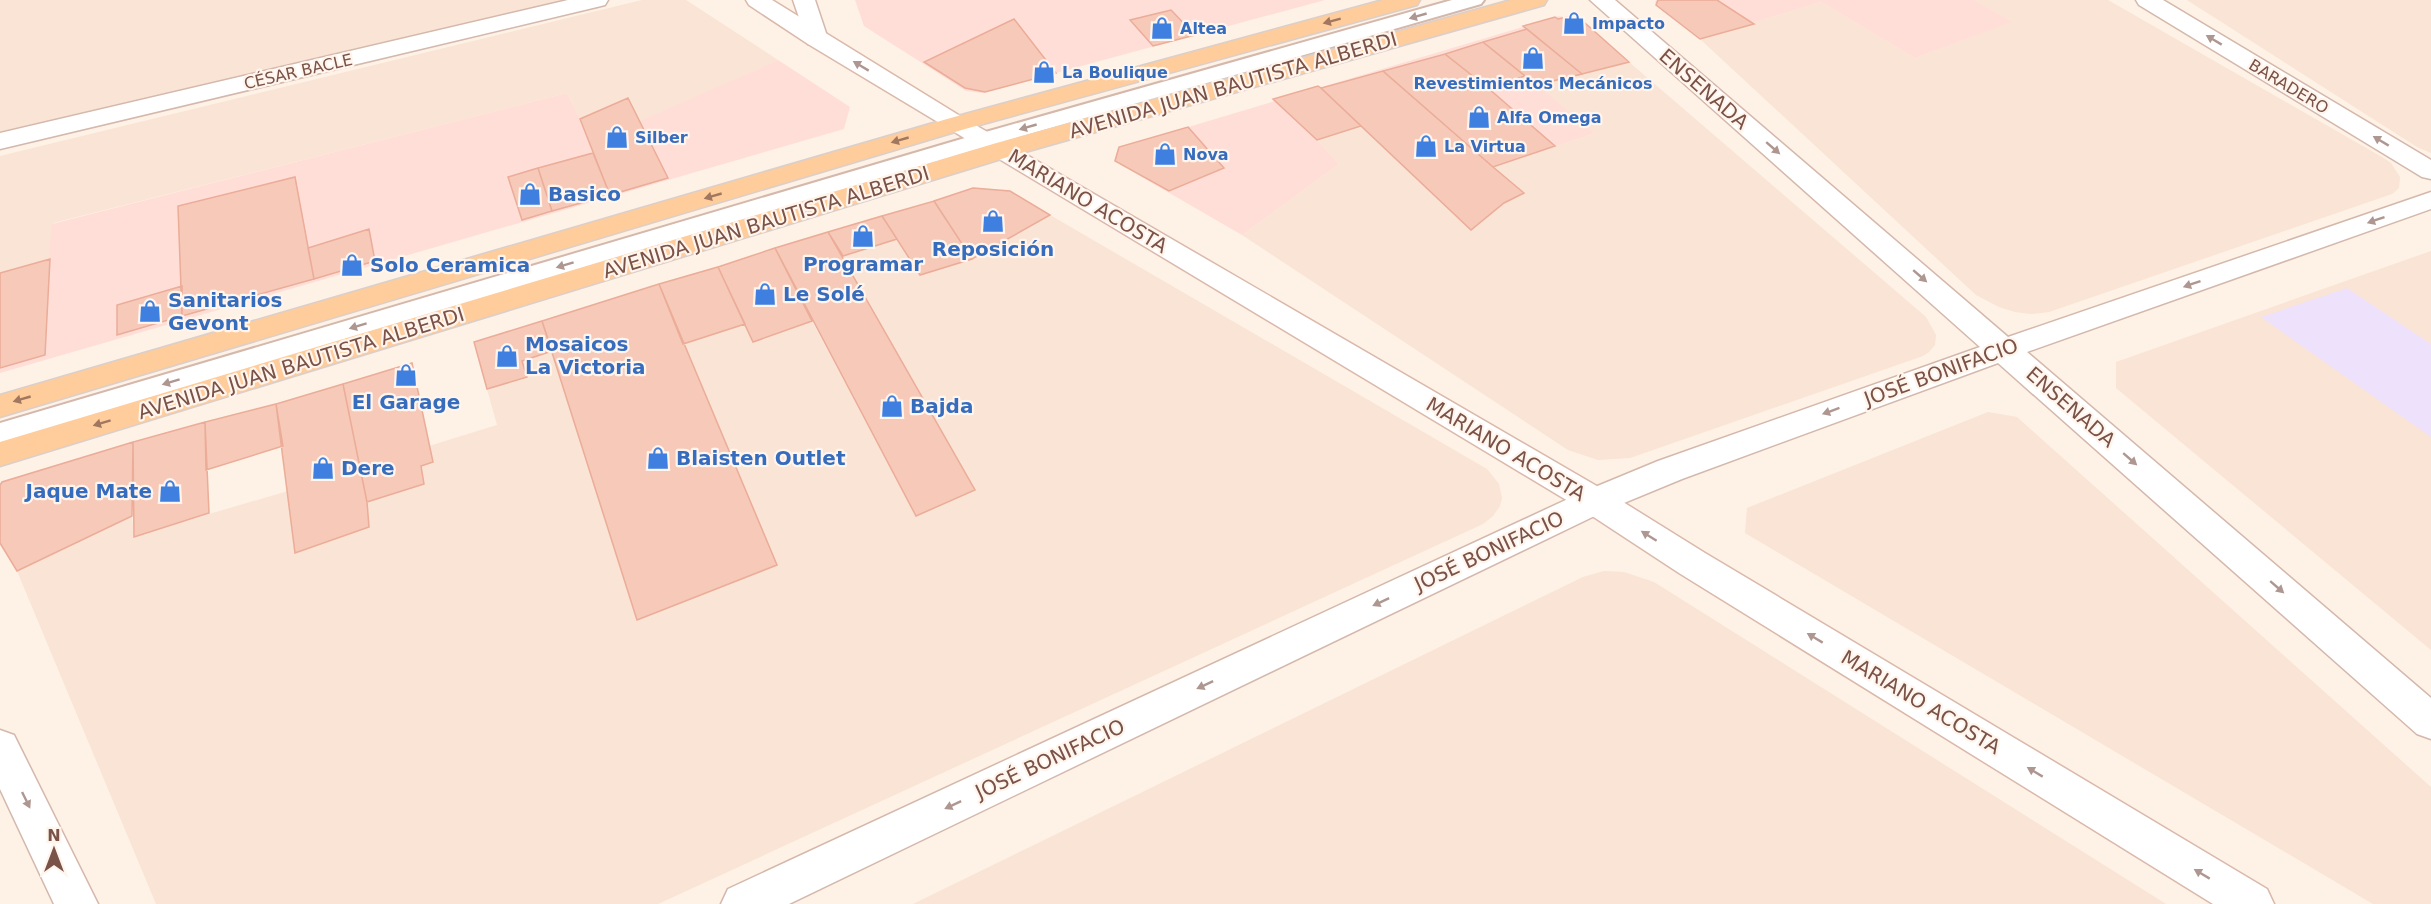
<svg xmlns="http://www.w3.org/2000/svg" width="2431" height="904" font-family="'DejaVu Sans',sans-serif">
<rect width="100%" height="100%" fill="#fef1e5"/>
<path fill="#f9e4d5" d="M0,0H565L0,132Z
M642,0H686L778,60L640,122L580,119L567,93L53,223L50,259L0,273V156Z
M1974,0H2108L2382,157L2391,163L2400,177L2399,188L2392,194L2049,312L2031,314L2015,312L1999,307L1976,295L1700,39L1821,2L1915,58L2011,22Z
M2187,0H2431V153L2417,147Z
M1629,62L1926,317L1936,335L1935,345L1929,352L1923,356L1630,458L1598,460L1568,450L1242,235L1339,164L1317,140L1361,126L1471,229L1493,167L1595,133L1536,85Z
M1050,215L1487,469L1499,484L1502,498L1500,506L1493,516L1483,524L658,904H156L17,571L132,516L134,536L288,491L295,553L369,527L367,502L424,484L421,466L429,446L497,425L487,389L526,377L522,361L552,351L637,620L683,344L745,324L753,342L812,321L915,515L975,490L843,256L897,239L972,259Z
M2431,251V650L2116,388V362Z
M1988,412L2017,417L2431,787V904H2373L1745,533L1747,508Z
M1604,571L1624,572L1654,582L2166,904H913L1583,577Z"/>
<path fill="#ffded8" d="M855,0H1325L982,93L966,91L864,26Z
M1656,0H1974L2012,22L1915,58L1821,2L1700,39L1655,3Z
M1559,16L1578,20L1629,62L1537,85L1595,133L1494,167L1524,193L1504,203L1471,230L1361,126L1317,140L1339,164L1242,235L1114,161L1118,148Z
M778,60L850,107L844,129L0,373V273L49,259L52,224L567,93L580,119L628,98L640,121Z"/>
<path fill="#eee1fb" d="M2347,288L2431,344V437L2261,317Z"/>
<path fill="#f6c9b9" stroke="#ebac98" stroke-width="1.5" d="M1658,0H1717L1754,24L1700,39L1656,5Z
M1171,10L1195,35L1153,46L1130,20Z
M1571,16L1580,23H1585L1629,62L1582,74L1523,26L1555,17L1558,19Z
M1014,19L1056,73L985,92L965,88L924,62Z
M1527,29L1582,74L1536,85L1483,42Z
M1483,42L1525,76L1488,88L1445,54Z
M1445,54L1488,88L1555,146L1493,167L1383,71Z
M1383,71L1493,167L1524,193L1504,203L1471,230L1321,88Z
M1318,86L1321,88L1361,126L1317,140L1273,99Z
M628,98L668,178L610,195L580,119Z
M1188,127L1224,168L1169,191L1115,161L1119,147Z
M593,153L610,195L552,211L538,168Z
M538,168L552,211L522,220L508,177Z
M295,177L314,279L182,316L178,206Z
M973,188L1010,191L1050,215L972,259L934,201Z
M934,201L972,259L920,275L882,216Z
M882,216L897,239L843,256L828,232Z
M369,229L375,261L314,279L308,248Z
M828,232L975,490L916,516L775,248Z
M775,248L812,321L753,342L718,267Z
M50,259L45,355L0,368V273Z
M718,267L745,324L683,344L659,284Z
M659,284L777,565L637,620L542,321Z
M182,286V316L117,335V305Z
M542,321L552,351L522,361L527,377L487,389L474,342Z
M412,363L433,462L421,466L424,484L367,502L343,384Z
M343,384L367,502L369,527L295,553L276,404Z
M276,404L283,446L206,470L205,422Z
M205,422L209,513L134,537L133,442Z
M133,442L132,516L17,571L0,543V485L2,482Z"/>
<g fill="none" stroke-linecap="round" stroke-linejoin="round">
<g stroke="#d4b8ac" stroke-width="4">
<path id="lane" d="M1452,0H1484L1481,4L991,145L0,443V423L975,135Z"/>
</g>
<g stroke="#d4b8ac" stroke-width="3">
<path id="street" d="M568,0H608L605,5L597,7L0,149V133Z
M793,0H815L828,39L824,44L816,46L808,44Z
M1590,0H1615L2008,337L2431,192V209L2027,352L2431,698V739L2417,734L1998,363L1682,479L1607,510L789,904H721L728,889L1583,492L1658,461L1980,347Z
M2136,0H2163L2431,160V179L2422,177L2139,5Z
M0,730L14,735L98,904H54L0,789Z"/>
</g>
<g stroke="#dab9ab" stroke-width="3">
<path id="secondary" d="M746,0H772L965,119L1607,492L1705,553L2267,889L2274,904H2213L1679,573L1583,510L808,44L749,5Z"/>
</g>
<g stroke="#dacfcb" stroke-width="3">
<path id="primary" d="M1383,0H1420L1417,5L965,129L0,417V395L947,119Z
M1511,0H1547L1544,5L1011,156L0,466V442L993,144Z"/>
</g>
<use href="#lane" fill="#fff" fill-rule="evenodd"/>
<use href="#street" fill="#fff" fill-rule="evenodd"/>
<use href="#secondary" fill="#fff" fill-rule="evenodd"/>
<use href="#primary" fill="#ffcc9b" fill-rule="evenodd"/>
</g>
<defs><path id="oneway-solid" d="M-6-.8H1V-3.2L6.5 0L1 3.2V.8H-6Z" transform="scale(1.5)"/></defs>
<g fill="#af9791">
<use href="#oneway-solid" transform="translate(1418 16) rotate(164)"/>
<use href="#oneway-solid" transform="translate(2214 40) rotate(-149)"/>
<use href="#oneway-solid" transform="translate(861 66) rotate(-149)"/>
<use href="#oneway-solid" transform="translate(1028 127) rotate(164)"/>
<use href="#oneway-solid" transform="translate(2381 141) rotate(-149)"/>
<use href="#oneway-solid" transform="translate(1773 148) rotate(41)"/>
<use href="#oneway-solid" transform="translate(2376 220) rotate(161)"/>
<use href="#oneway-solid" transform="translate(565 265) rotate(163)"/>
<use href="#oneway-solid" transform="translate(1920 276) rotate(41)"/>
<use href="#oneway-solid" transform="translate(2192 284) rotate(161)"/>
<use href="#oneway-solid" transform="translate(358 326) rotate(163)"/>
<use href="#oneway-solid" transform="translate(171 382) rotate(163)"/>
<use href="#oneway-solid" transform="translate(1831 411) rotate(160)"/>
<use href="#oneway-solid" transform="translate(2130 459) rotate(41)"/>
<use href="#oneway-solid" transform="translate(1649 536) rotate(-148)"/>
<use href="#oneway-solid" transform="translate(2277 587) rotate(41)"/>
<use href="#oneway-solid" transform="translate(1381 602) rotate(155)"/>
<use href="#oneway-solid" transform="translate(1815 638) rotate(-149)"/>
<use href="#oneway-solid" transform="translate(1205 685) rotate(155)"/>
<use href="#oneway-solid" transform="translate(2035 772) rotate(-149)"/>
<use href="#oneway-solid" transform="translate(26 800) rotate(64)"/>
<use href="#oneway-solid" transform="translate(953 805) rotate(155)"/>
<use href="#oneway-solid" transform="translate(2202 874) rotate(-149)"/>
</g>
<g fill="#a27760">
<use href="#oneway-solid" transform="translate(1332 21) rotate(165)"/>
<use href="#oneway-solid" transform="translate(900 140) rotate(164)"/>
<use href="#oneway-solid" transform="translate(713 196) rotate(164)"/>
<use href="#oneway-solid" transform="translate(22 399) rotate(164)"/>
<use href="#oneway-solid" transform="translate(102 423) rotate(163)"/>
</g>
<defs>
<g id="shop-bare" transform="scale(1.8)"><path d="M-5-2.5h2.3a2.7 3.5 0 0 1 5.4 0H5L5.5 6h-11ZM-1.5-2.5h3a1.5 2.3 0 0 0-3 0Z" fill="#3f7fe0" stroke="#fff5ed" stroke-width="2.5" paint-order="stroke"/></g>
</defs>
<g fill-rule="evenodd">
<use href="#shop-bare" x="1574" y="23"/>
<use href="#shop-bare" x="1162" y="28"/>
<use href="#shop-bare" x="1533" y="58"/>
<use href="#shop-bare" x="1044" y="72"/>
<use href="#shop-bare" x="1479" y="117"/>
<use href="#shop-bare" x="617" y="137"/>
<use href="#shop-bare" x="1426" y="146"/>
<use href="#shop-bare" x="1165" y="154"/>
<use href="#shop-bare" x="530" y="194"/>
<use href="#shop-bare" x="993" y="221"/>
<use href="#shop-bare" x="863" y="236"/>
<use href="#shop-bare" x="352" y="265"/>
<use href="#shop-bare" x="765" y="294"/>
<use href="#shop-bare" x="150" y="311"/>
<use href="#shop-bare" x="507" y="356"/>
<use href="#shop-bare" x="406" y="375"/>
<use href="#shop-bare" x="892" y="406"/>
<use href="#shop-bare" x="658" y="458"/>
<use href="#shop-bare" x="323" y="468"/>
<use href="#shop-bare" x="170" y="491"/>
</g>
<g text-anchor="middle" stroke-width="4.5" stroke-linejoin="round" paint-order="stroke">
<g font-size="16" font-weight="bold" fill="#366cbe" stroke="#fff5ed" text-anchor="start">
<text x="1592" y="29">Impacto</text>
<text x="1180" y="34">Altea</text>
<text x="1062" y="78">La Boulique</text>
<text x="1533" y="89" text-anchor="middle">Revestimientos Mecánicos</text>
<text x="1497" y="123">Alfa Omega</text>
<text x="635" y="143">Silber</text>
<text x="1444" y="152">La Virtua</text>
<text x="1183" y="160">Nova</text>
</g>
<g font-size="16" fill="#7a5247" stroke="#fff5ed">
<text transform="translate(298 71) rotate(-13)" y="6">CÉSAR BACLE</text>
<text transform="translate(2289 86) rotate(31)" y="6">BARADERO</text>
</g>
<g font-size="20" fill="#7a5247" stroke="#fff5ed">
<text transform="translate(1233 85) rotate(-16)" y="7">AVENIDA JUAN BAUTISTA ALBERDI</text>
<text transform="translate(1704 89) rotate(41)" y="7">ENSENADA</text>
<text transform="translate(1088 201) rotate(31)" y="7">MARIANO ACOSTA</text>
<text transform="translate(766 222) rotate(-17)" y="7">AVENIDA JUAN BAUTISTA ALBERDI</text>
<text transform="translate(301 363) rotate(-17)" y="7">AVENIDA JUAN BAUTISTA ALBERDI</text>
<text transform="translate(1941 372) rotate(-20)" y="7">JOSÉ BONIFACIO</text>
<text transform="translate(2071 407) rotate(41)" y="7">ENSENADA</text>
<text transform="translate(1506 449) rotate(31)" y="7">MARIANO ACOSTA</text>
<text transform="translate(1489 551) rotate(-25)" y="7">JOSÉ BONIFACIO</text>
<text transform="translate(1921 702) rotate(31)" y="7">MARIANO ACOSTA</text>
<text transform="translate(1050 759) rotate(-25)" y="7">JOSÉ BONIFACIO</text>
</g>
<g font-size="20" font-weight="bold" fill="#366cbe" stroke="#fff5ed" text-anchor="start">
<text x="548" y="201">Basico</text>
<text x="993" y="256" text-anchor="middle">Reposición</text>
<text x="863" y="271" text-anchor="middle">Programar</text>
<text x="370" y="272">Solo Ceramica</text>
<text x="783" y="301">Le Solé</text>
<text x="168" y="307">Sanitarios<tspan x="168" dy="23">Gevont</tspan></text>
<text x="525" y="351">Mosaicos<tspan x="525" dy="23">La Victoria</tspan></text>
<text x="406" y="409" text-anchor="middle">El Garage</text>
<text x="910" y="413">Bajda</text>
<text x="676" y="465">Blaisten Outlet</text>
<text x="341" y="475">Dere</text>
<text x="152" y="498" text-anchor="end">Jaque Mate</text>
</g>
</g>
<g transform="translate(54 850)" stroke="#fff5ed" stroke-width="4.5" paint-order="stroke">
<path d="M0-4.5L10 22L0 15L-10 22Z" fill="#7a5247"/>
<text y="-9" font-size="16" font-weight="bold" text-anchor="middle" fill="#7a5247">N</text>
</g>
</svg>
